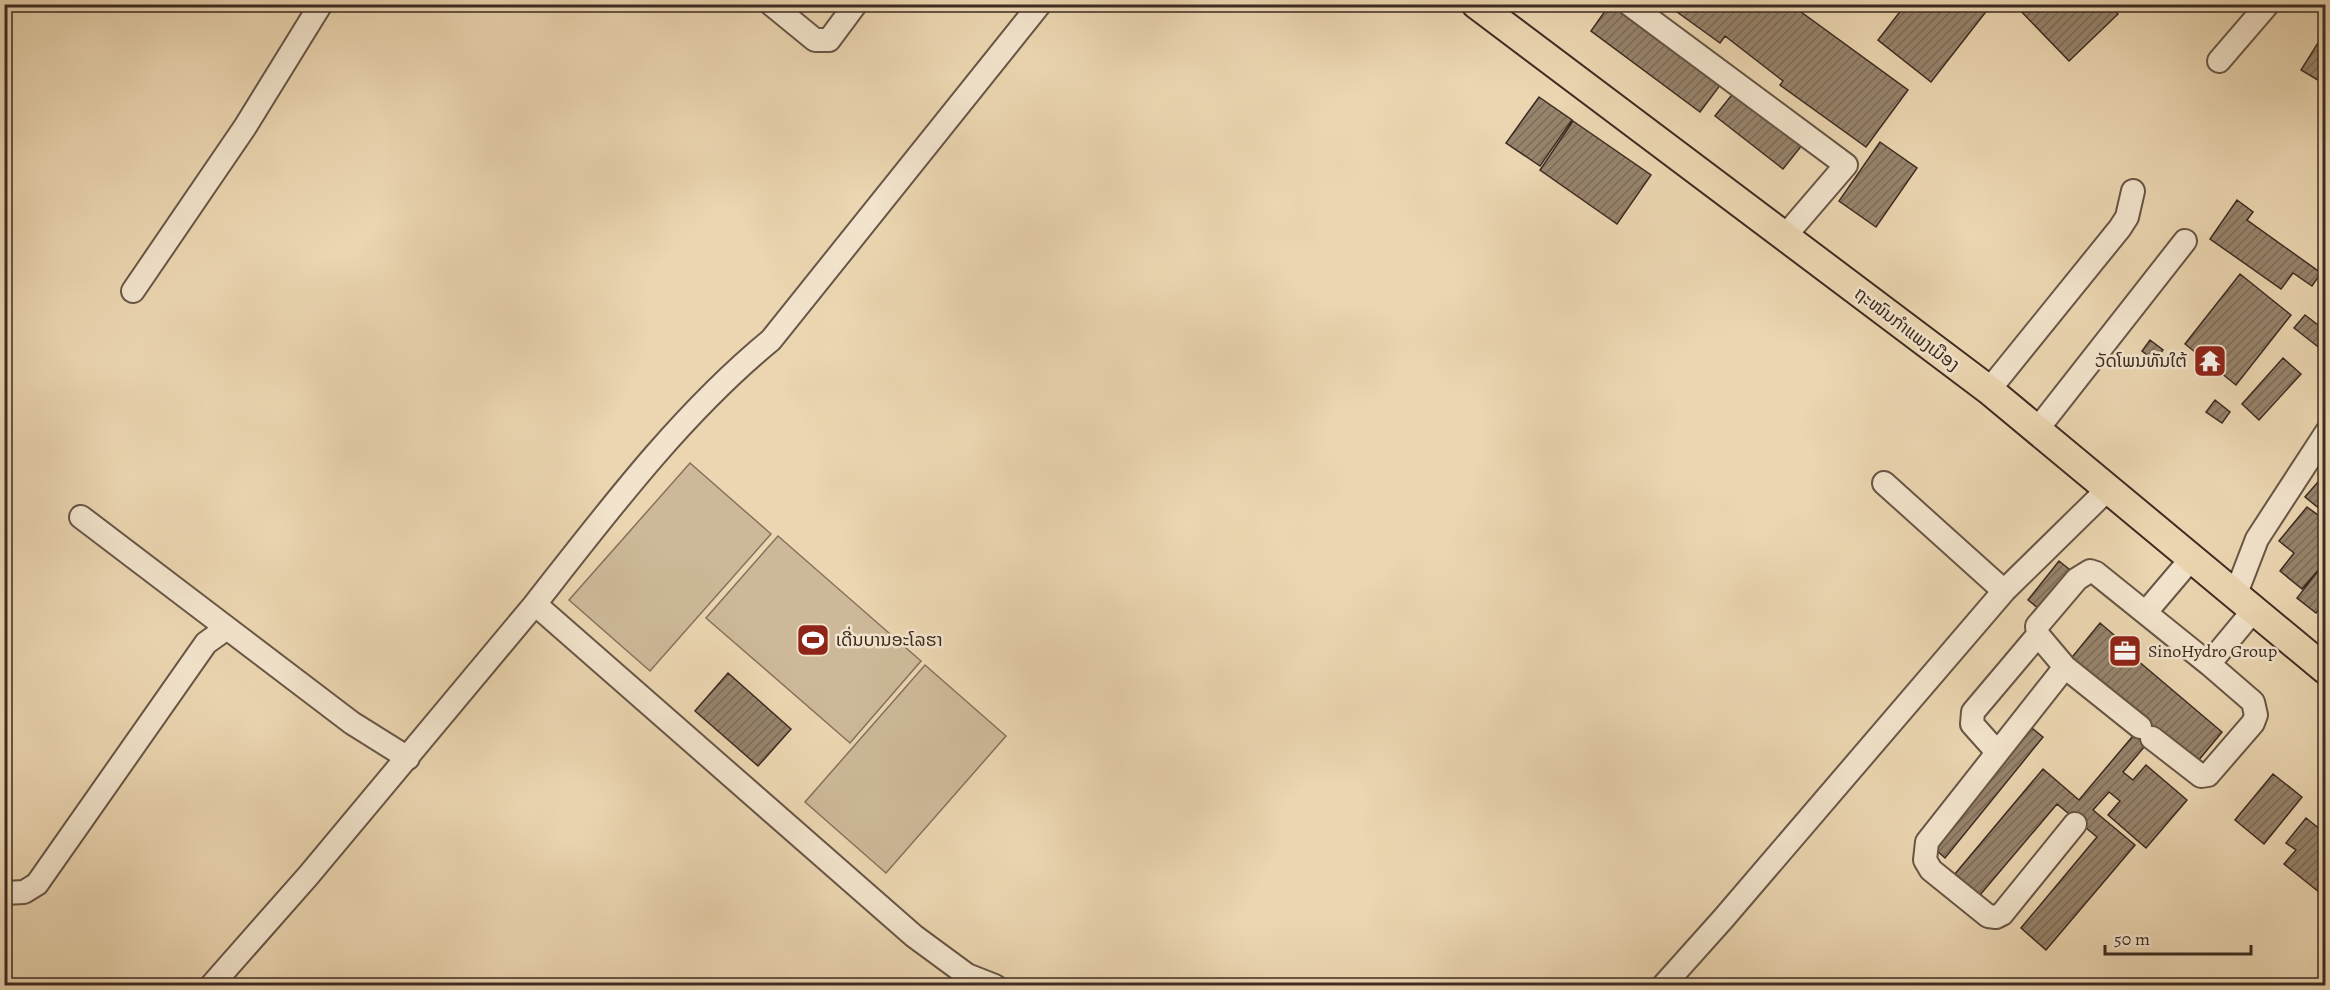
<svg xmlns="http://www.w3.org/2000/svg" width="2330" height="990" font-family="Alegreya,'Noto Sans Lao',serif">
<defs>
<pattern id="building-hatch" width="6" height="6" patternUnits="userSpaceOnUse" patternTransform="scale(1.5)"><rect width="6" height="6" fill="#97846c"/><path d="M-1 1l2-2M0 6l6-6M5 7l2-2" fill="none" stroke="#7c6c58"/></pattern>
</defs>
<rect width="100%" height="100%" fill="#ebd6b1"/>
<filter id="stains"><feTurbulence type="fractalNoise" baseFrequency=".00333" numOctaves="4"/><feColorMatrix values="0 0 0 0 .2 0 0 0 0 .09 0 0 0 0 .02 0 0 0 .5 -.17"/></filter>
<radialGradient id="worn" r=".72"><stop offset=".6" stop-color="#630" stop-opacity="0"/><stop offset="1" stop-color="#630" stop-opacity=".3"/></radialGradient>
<path fill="#cdb999" stroke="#85725e" stroke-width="1.5" d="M690,463L771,534L650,671L569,600Z
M778,536L921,661L850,743L706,618Z
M925,665L1006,736L886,873L805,802Z"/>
<path fill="url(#building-hatch)" stroke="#3d2b22" stroke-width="1.5" d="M1610,4H1622L1724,80L1700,112L1591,31Z
M1666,4H1790L1908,90L1866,147L1780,85L1783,81L1725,36L1720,43Z
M1906,4H1992L1931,82L1878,40Z
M2014,4H2108L2118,14L2069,61Z
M2326,30V85L2301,70Z
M1735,91L1802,145L1783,169L1715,116Z
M1539,97L1572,120L1540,166L1506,143Z
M1573,121L1651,175L1617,224L1540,170Z
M1880,142L1917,168L1876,227L1839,201Z
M2237,200L2253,212L2247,220L2321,273L2312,286L2293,273L2281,289L2210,239Z
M2240,274L2291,315L2236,385L2185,344Z
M2305,315L2326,331V353L2294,328Z
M2150,340L2163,350L2155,361L2142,351Z
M2283,358L2301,374L2259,420L2242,404Z
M2215,400L2230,412L2222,423L2206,412Z
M2326,464V480L2318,474Z
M2318,482L2326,488V514L2305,497Z
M2307,507L2326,521V561L2302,589L2280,571L2294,553L2279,541Z
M2059,561L2074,573L2043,612L2028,600Z
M2322,566L2326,569V601L2316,613L2297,598Z
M2100,623L2140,657L2137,660L2222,732L2193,767L2155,734L2123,772L2133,780L2146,765L2187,800L2146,848L2108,815L2120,801L2109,792L2093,810L2135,845L2046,950L2021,928L2097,837L2057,804L1980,895L1955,874L2043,769L2079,800L2143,724L2069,661Z
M728,673L791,729L758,766L695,711Z
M2032,728L2043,737L1945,858L1935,849Z
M2273,774L2302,797L2264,844L2235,820Z
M2306,818L2326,834V884L2319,892L2284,864L2296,850L2286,843Z"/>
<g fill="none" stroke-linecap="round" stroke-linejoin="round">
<g stroke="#685646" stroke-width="26">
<path id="minor" d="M771,4L815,40H829L855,5
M1629,4L1846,165L1785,236
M2219,61L2268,4
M133,291L245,127L321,4
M1989,390L2120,228L2127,217L2133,191
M2036,431L2185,241
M1884,483L2004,591
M81,517L227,628
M2235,596L2257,539L2326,433
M2146,612L2191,559
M2065,667L2140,727
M2152,738L2201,776L2208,775L2253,723L2256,715L2253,702L2209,664L2253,611
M1997,752L1972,724L1973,712L2038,635
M2075,824L2002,914L1996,917L1988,916L1931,870L1925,860L1927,842L2065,667L2038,635L2037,626L2077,579L2090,571L2096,573L2209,664
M4,893L24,892L37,884L206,643L227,628L352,723L408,758
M211,986L308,876L535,604
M995,986L967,975L914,936L535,604C608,511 680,415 771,340L1040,4
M1663,986L1723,919L2004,591L2108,489"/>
</g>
<g stroke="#3d2b22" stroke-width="32">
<path id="major" d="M1476,4L1989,390L2326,670"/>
</g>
<use href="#minor" stroke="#f2e4cc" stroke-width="22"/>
<use href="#major" stroke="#ebd6b1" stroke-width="28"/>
</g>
<defs>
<g id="temple-square" transform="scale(1.725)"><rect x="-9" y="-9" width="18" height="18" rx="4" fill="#8f2418" stroke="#f2e4cc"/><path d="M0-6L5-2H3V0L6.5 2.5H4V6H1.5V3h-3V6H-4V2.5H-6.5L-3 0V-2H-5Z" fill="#fff"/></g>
<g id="stadium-square" transform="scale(1.725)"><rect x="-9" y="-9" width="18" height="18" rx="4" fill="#8f2418" stroke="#f2e4cc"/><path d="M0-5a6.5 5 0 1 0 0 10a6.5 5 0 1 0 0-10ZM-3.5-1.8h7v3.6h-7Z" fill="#fff"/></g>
<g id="office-square" transform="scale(1.725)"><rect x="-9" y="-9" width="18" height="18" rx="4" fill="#8f2418" stroke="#f2e4cc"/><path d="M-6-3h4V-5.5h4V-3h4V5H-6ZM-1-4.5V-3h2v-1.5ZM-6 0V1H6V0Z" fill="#fff"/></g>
</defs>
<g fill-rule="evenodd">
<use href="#temple-square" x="2210" y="361"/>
<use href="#stadium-square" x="813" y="640"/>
<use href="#office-square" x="2125" y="651"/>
</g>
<g text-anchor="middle" stroke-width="5" stroke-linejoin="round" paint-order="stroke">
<g font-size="18" fill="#3d2b22" stroke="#f2e4cc">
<text transform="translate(1907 329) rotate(37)" y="6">ຖະໜົນກຳແພງເມືອງ</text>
</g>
<g font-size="18" fill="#3d2b22" stroke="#f2e4cc" text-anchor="start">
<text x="2187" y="367" text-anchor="end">ວັດໂພນທັນໃຕ້</text>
<text x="836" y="646">ເດີ່ນບານອະໂລຮາ</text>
<text x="2148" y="657">SinoHydro Group</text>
</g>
</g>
<rect width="2330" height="990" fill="none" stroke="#ebd6b1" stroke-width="24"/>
<rect x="6" y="6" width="2318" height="978" fill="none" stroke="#3d2b22" stroke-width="3"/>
<rect x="12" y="12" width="2306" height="966" fill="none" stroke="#3d2b22" stroke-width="1.5"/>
<path d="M2105 945v9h146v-9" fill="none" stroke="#3d2b22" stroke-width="3"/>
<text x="2114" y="945" font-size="18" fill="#3d2b22" stroke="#f2e4cc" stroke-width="4.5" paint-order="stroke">50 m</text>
<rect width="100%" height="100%" filter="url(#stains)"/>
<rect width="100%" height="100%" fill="url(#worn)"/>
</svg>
